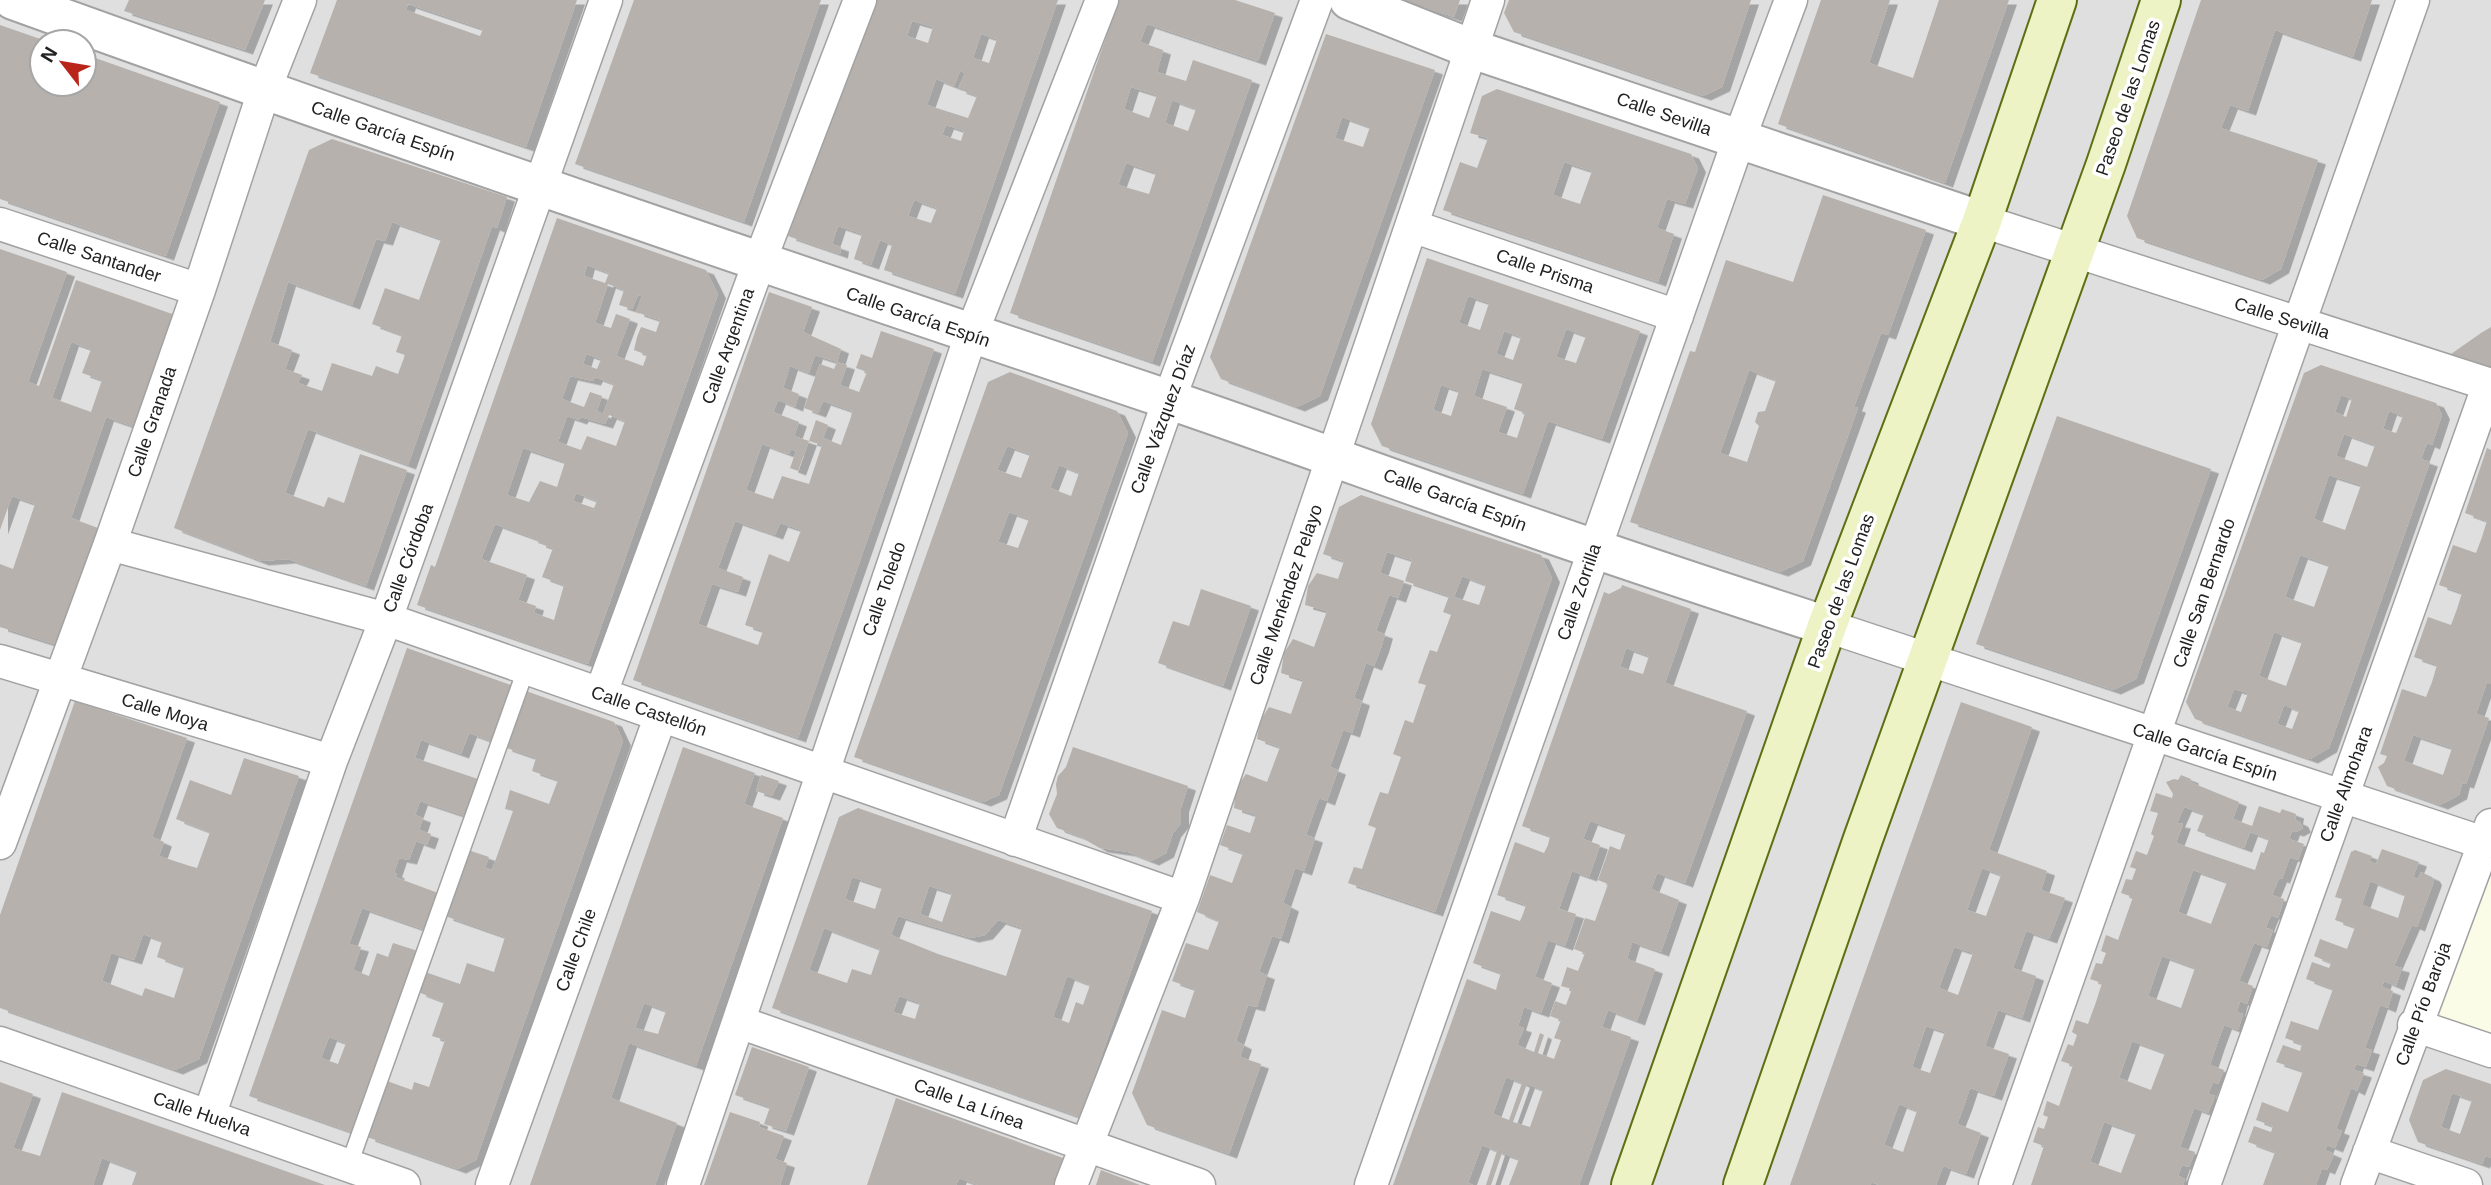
<svg xmlns="http://www.w3.org/2000/svg" width="2491" height="1185" font-family="Helvetica,sans-serif">
<defs>
<filter id="shadow"><feDropShadow dx="8" dy="4.5" stdDeviation="0" flood-color="#0004"/></filter>
</defs>
<rect width="100%" height="100%" fill="#f0efe9"/>
<path fill="#dfdfdf" fill-rule="evenodd" d="M0,0H2491V1185H0ZM42,42H84V84H42Z"/>
<path fill="#fafce7" d="M2491,823V1051L2414,1025Z"/>
<path fill="#b6b1ac" fill-rule="evenodd" filter="url(#shadow)" d="M129,0H265L245,50L124,11Z
M337,0H577L526,147L310,73ZM408,4L483,29L480,36L406,10Z
M634,0H821L744,222L575,164Z
M871,0H1058L955,294L884,270L892,245L880,240L871,265L854,259L862,234L838,226L832,244L841,247L840,254L788,236ZM912,21L933,27L928,43L907,36ZM981,34L997,39L989,63L973,58ZM960,71L965,73L958,89L977,96L968,118L927,105L936,79L954,86ZM946,125L964,131L961,141L942,135ZM914,200L937,208L931,223L908,216Z
M1119,0H1235L1275,13L1258,61L1147,24L1140,42L1163,50L1157,72L1186,81L1193,60L1252,80L1152,362L1010,313ZM1131,87L1157,95L1149,118L1124,109ZM1172,100L1196,109L1188,131L1165,123ZM1126,163L1156,173L1149,194L1118,185Z
M1402,0H1460L1454,17Z
M1509,0H1751L1722,87L1703,96L1514,32L1504,13Z
M1821,0H1890L1869,63L1913,78L1939,0H2009L1945,183L1778,124Z
M2201,0H2372L2353,57L2275,30L2248,111L2230,105L2221,128L2318,160L2281,269L2262,280L2137,238L2127,216Z
M0,25L49,42H42V84H84V54L220,102L166,256L0,199Z
M1326,34L1435,70L1320,396L1297,407L1221,379L1210,357ZM1342,117L1370,127L1363,147L1335,138Z
M1497,89L1691,154L1698,168L1685,204L1667,199L1657,228L1674,234L1658,282L1443,210L1460,162L1477,168L1488,138L1470,133L1482,96ZM1564,162L1592,171L1580,204L1553,195Z
M332,139L507,197L497,228L492,226L408,465L308,429L285,493L324,507L328,497L344,503L360,454L407,470L366,586L288,559L261,561L174,528L309,150ZM392,222L441,239L419,300L385,288L372,324L402,335L396,352L405,355L398,374L376,366L372,376L332,363L322,391L298,383L302,375L285,369L292,350L270,342L288,282L352,305L376,239L385,241Z
M1823,195L1926,230L1888,335L1881,333L1854,407L1858,408L1803,561L1780,572L1630,522L1690,351L1695,352L1726,260L1793,282ZM1749,370L1776,380L1765,411L1758,412L1755,422L1759,426L1747,462L1720,453Z
M557,218L706,270L718,294L588,664L417,605L431,565L435,567ZM587,265L609,273L605,283L584,276ZM608,284L624,290L619,305L632,309L638,295L642,296L636,312L660,320L656,332L641,327L637,337L634,350L647,355L643,366L616,356L630,319L616,314L611,328L595,323ZM586,354L601,359L597,369L583,364ZM570,376L593,381L595,377L614,384L603,414L597,411L602,396L590,392L584,407L562,399ZM609,415L625,421L616,446L587,436L581,450L558,442L567,416L579,420L581,417L605,424ZM523,448L565,462L557,487L540,481L529,502L507,495ZM576,493L597,501L594,508L573,501ZM495,524L539,540L538,543L553,548L542,577L564,585L554,620L534,613L536,606L518,600L527,575L481,559Z
M0,249L67,272L28,382L39,386L76,280L175,315L135,427L106,417L71,518L98,528L57,645L0,627V564L13,569L35,504L12,496L0,530ZM71,342L91,349L82,373L102,380L91,412L52,398Z
M1427,258L1640,331L1602,439L1548,421L1523,494L1382,446L1371,424ZM1468,296L1489,303L1480,330L1459,323ZM1566,329L1586,336L1576,363L1556,357ZM1504,331L1521,337L1513,360L1496,354ZM1482,369L1523,382L1514,409L1525,413L1517,438L1498,432L1507,407L1474,396ZM1441,385L1459,391L1451,416L1433,410Z
M769,292L812,307L803,332L841,349L837,362L815,355L809,373L790,366L783,388L799,394L795,407L778,400L773,412L799,422L794,436L809,441L798,471L790,468L796,451L791,449L789,454L762,444L746,490L773,499L782,476L809,484L822,445L809,441L816,420L828,425L823,438L841,445L851,417L852,411L823,401L818,413L804,408L820,364L834,369L837,362L847,365L840,385L859,392L867,372L856,368L861,354L872,358L881,331L934,349L798,738L633,680ZM735,521L775,535L780,523L801,530L789,562L769,554L745,625L763,631L758,645L698,624L712,584L738,592L743,577L718,568Z
M2491,327V368L2451,354L2481,333Z
M2321,365L2436,403L2442,415L2432,445L2427,443L2421,459L2430,462L2329,748L2310,759L2195,719L2186,702L2304,373ZM2341,395L2352,399L2346,417L2335,412ZM2389,411L2403,416L2396,433L2383,429ZM2344,434L2375,445L2367,467L2336,456ZM2329,475L2361,485L2345,530L2314,519ZM2300,555L2329,565L2314,607L2285,597ZM2274,632L2302,642L2286,686L2259,676ZM2234,689L2248,693L2241,712L2227,707ZM2284,705L2299,711L2292,729L2277,724Z
M1010,372L1117,411L1128,433L999,795L983,802L854,757L988,382ZM1007,446L1030,454L1021,478L997,470ZM1059,465L1079,473L1071,496L1050,488ZM1009,512L1029,519L1018,548L998,542Z
M2057,416L2211,469L2136,679L2113,690L1976,644Z
M2487,448L2491,450V684L2487,682L2476,714L2489,718L2466,784L2462,783L2459,795L2440,805L2387,786L2378,767L2384,763L2387,756L2380,754L2402,689L2426,697L2432,682L2437,665L2414,657L2428,617L2451,625L2457,609L2462,593L2439,585L2453,545L2476,553L2482,537L2487,521L2465,513ZM2413,735L2452,748L2443,775L2404,761Z
M1361,495L1541,555L1552,578L1435,912L1348,883L1354,867L1362,869L1376,828L1368,825L1380,792L1388,794L1401,757L1393,754L1405,720L1413,723L1426,685L1418,683L1424,666L1430,650L1437,652L1451,615L1443,612L1449,596L1405,581L1412,560L1387,552L1380,573L1404,581L1398,598L1389,595L1376,631L1385,634L1381,648L1374,666L1366,663L1354,698L1362,701L1352,733L1343,730L1330,767L1338,770L1327,801L1319,798L1306,835L1315,838L1304,871L1295,868L1283,903L1291,907L1281,939L1272,936L1259,972L1267,975L1257,1007L1248,1005L1236,1041L1244,1045L1240,1057L1261,1064L1229,1154L1147,1125L1132,1093L1162,1010L1185,1018L1195,989L1172,981L1186,943L1208,950L1219,921L1197,912L1210,875L1232,883L1243,853L1220,845L1227,825L1250,833L1256,815L1234,808L1236,788L1246,774L1267,782L1280,747L1257,739L1260,721L1269,707L1291,714L1303,680L1281,673L1284,653L1293,639L1314,647L1327,611L1305,605L1308,586L1317,573L1338,579L1344,561L1323,554L1339,507ZM1462,576L1486,585L1479,605L1454,597Z
M1622,585L1691,609L1665,683L1747,711L1685,883L1657,873L1651,889L1679,900L1661,952L1632,942L1627,959L1655,969L1637,1021L1608,1010L1602,1027L1631,1037L1579,1185H1509L1519,1159L1502,1153L1491,1185H1486L1497,1151L1482,1145L1468,1183L1473,1185H1393L1467,979L1496,990L1498,982L1501,973L1473,963L1491,911L1520,921L1523,914L1526,905L1497,895L1515,842L1544,853L1548,845L1550,836L1522,826L1604,592L1609,594L1621,588ZM1626,648L1649,656L1643,674L1620,667ZM1590,821L1626,833L1620,850L1610,846L1598,880L1608,884L1595,921L1585,918L1574,949L1585,953L1578,971L1567,967L1561,986L1572,989L1566,1005L1555,1001L1550,1016L1561,1020L1554,1038L1561,1040L1554,1059L1538,1053L1544,1035L1540,1033L1534,1052L1517,1045L1524,1028L1518,1026L1524,1007L1541,1013L1552,983L1535,977L1548,940L1565,946L1576,914L1559,909L1572,871L1589,877L1600,845L1583,839ZM1506,1077L1522,1083L1509,1120L1493,1114ZM1527,1084L1543,1090L1530,1127L1513,1122Z
M1201,589L1251,606L1223,686L1158,663L1173,621L1189,626Z
M407,648L511,685L491,741L469,733L461,754L421,740L415,758L478,779L465,816L420,801L415,815L423,818L419,830L431,834L427,845L416,841L409,860L399,858L394,873L397,874L395,877L438,893L425,930L362,908L349,944L361,947L353,970L369,976L377,953L388,957L393,943L418,951L354,1133L249,1096ZM329,1037L346,1043L338,1064L321,1058Z
M523,690L614,722L623,741L476,1160L458,1169L367,1137L387,1081L412,1090L414,1082L429,1087L445,1040L432,1036L444,1002L418,992L425,972L460,984L467,963L494,972L505,937L445,916L468,850L489,857L485,868L492,870L513,811L505,809L510,790L549,804L558,780L532,771L536,758L504,747Z
M75,701L187,738L152,837L164,842L159,856L190,866L197,868L210,832L176,819L190,780L231,795L244,758L299,776L199,1059L175,1070L0,1008V915ZM143,934L162,941L157,957L184,967L174,998L145,988L142,996L102,981L111,953L134,960Z
M1961,702L2032,727L1989,850L2047,871L2041,890L2065,898L2049,939L2026,931L2013,968L2036,976L2022,1018L1998,1010L1985,1046L2009,1054L1994,1096L1970,1088L1964,1106L1957,1124L1981,1133L1966,1174L1943,1166L1936,1185H1879L1871,1182L1870,1185H1790ZM1982,868L2001,875L1986,916L1967,910ZM1954,947L1973,953L1958,995L1939,988ZM1926,1026L1945,1032L1930,1073L1912,1067ZM1899,1104L1917,1111L1903,1152L1884,1145Z
M683,747L755,773L744,804L783,818L755,898L696,1066L629,1043L611,1098L677,1123L655,1185H530ZM644,1003L666,1011L658,1034L635,1028Z
M1073,747L1188,786L1181,808V823L1173,833L1166,853L1151,861L1128,852L1100,848L1079,836L1057,828L1049,814L1057,794L1056,784L1058,776L1066,767Z
M761,775L779,781L772,796L756,791Z
M2181,775L2191,779L2190,782L2239,802L2233,819L2252,826L2259,806L2280,813L2282,809L2296,814L2295,820L2300,822L2303,828L2296,832L2292,831L2289,839L2304,844L2298,860L2290,857L2282,879L2279,878L2272,895L2284,899L2278,918L2271,915L2268,922L2266,928L2273,930L2267,947L2254,943L2239,981L2253,986L2247,1004L2240,1001L2237,1012L2243,1014L2238,1030L2224,1025L2217,1044L2210,1065L2224,1070L2218,1084L2213,1082L2208,1094L2215,1096L2208,1113L2194,1108L2180,1147L2195,1152L2189,1167L2182,1165L2178,1176L2185,1179L2183,1185H2031L2044,1146L2033,1142L2038,1127L2044,1129L2048,1117L2043,1115L2047,1101L2059,1106L2073,1065L2061,1061L2068,1044L2073,1046L2075,1041L2077,1035L2072,1032L2076,1020L2088,1024L2096,1002L2102,983L2090,979L2096,963L2102,964L2106,953L2101,951L2106,935L2118,940L2133,897L2121,893L2126,879L2132,880L2136,869L2130,867L2136,851L2147,855L2154,836L2151,834L2158,813L2150,811L2156,793L2172,798L2173,794L2166,782L2174,779L2178,780ZM2184,807L2204,814L2197,831L2244,848L2250,832L2269,839L2264,853L2261,852L2255,870L2176,843L2183,824L2177,823ZM2193,870L2227,882L2211,924L2178,912ZM2162,956L2195,968L2181,1008L2148,996ZM2132,1041L2165,1053L2151,1090L2119,1078ZM2104,1122L2136,1133L2121,1173L2090,1162Z
M858,808L1152,911L1080,1117L772,1008L839,817ZM852,877L882,887L875,909L845,899ZM929,886L952,893L942,922L920,914ZM898,916L971,938L985,935L998,920L1022,928L1006,976L938,954L891,935ZM824,928L880,949L871,975L852,969L847,983L809,970ZM1067,976L1090,985L1083,1005L1076,1002L1069,1023L1053,1017ZM899,996L920,1003L915,1019L893,1012Z
M2382,849L2419,862L2413,877L2418,879L2421,872L2432,877L2434,881L2417,927L2412,925L2394,966L2402,968L2396,986L2384,981L2382,987L2393,991L2388,1008L2380,1005L2365,1048L2372,1050L2366,1067L2356,1064L2354,1070L2364,1073L2357,1091L2351,1088L2336,1129L2342,1131L2335,1148L2327,1145L2325,1150L2334,1154L2327,1170L2322,1168L2316,1185H2263L2275,1152L2248,1142L2254,1126L2271,1132L2273,1126L2256,1120L2262,1102L2288,1112L2303,1071L2276,1062L2283,1045L2300,1051L2302,1044L2285,1038L2291,1021L2318,1030L2333,989L2306,979L2312,962L2329,968L2331,963L2314,956L2320,939L2347,949L2355,927L2335,920L2342,899L2335,897L2351,852L2355,850L2372,856L2369,861L2376,864ZM2370,881L2405,895L2398,918L2362,905Z
M752,1047L809,1067L786,1131L764,1124L770,1107L735,1095Z
M2446,1069L2491,1084V1158L2485,1156L2482,1164L2418,1142L2409,1120L2423,1080ZM2452,1093L2472,1100L2460,1134L2441,1127Z
M0,1082L33,1094L13,1148L40,1156L62,1092L325,1185H132L137,1171L102,1158L93,1185H0Z
M896,1098L1063,1158L1053,1185H978L959,1178L956,1185H867Z
M730,1112L760,1122L759,1127L784,1136L775,1159L787,1163L780,1185H704Z
M1101,1170L1140,1185H1096Z"/>
<g fill="none" stroke-linecap="round" stroke-linejoin="round">
<g stroke="#a2a2a2" stroke-width="19">
<path id="service" d="M349,1165L526,669"/>
</g>
<g stroke="#a2a2a2" stroke-width="35">
<path id="minor" d="M1982,221L2491,385
M0,224L199,290
M1412,226L1677,316
M110,544L386,619L1183,898
M1827,626L2484,843
M0,661L331,761
M601,693L759,263L860,0
M1015,840L1169,400L1317,0
M0,843L110,544L199,290L264,91L300,0
M739,1022L1199,1185
M2414,1025L2491,1051
M0,1043L404,1185
M209,1116L331,761L386,619L606,0
M2369,1152L2466,1185
M492,1185L661,715
M683,1185L971,335L1102,0
M1071,1185L1183,898L1488,0
M1371,1185L1739,139L1791,0
M1995,1185L2413,0
M2204,1185L2489,384
M2357,1185L2491,825"/>
</g>
<g stroke="#a2a2a2" stroke-width="42">
<path id="tertiary" d="M13,0C397,139 783,270 1170,400C1313,449 1455,502 1598,550C1674,576 1750,601 1827,626
M1349,0L1472,49L1982,221"/>
</g>
<g stroke="#5d6e13" stroke-width="42">
<path id="secondary" d="M1631,1185L1827,626L1982,221L2057,0
M1743,1185L1863,839L2106,164L2161,0"/>
</g>
<use href="#service" stroke="#fff" stroke-width="16"/>
<use href="#minor" stroke="#fff" stroke-width="32"/>
<use href="#tertiary" stroke="#fff" stroke-width="38"/>
<use href="#secondary" stroke="#edf3c5" stroke-width="38"/>
</g>
<g text-anchor="middle" stroke-width="7" stroke-linejoin="round" paint-order="stroke">
<g font-size="18" fill="#212121" stroke="#fff">
<text transform="translate(2128 98) rotate(-71)" y="6">Paseo de las Lomas</text>
<text transform="translate(1664 114) rotate(19)" y="6">Calle Sevilla</text>
<text transform="translate(383 131) rotate(19)" y="6">Calle García Espín</text>
<text transform="translate(99 257) rotate(18)" y="6">Calle Santander</text>
<text transform="translate(1545 271) rotate(19)" y="6">Calle Prisma</text>
<text transform="translate(918 317) rotate(19)" y="6">Calle García Espín</text>
<text transform="translate(2282 318) rotate(18)" y="6">Calle Sevilla</text>
<text transform="translate(728 346) rotate(-70)" y="6">Calle Argentina</text>
<text transform="translate(1163 419) rotate(-70)" y="6">Calle Vázquez Díaz</text>
<text transform="translate(152 422) rotate(-71)" y="6">Calle Granada</text>
<text transform="translate(1455 500) rotate(20)" y="6">Calle García Espín</text>
<text transform="translate(408 558) rotate(-70)" y="6">Calle Córdoba</text>
<text transform="translate(884 589) rotate(-71)" y="6">Calle Toledo</text>
<text transform="translate(1841 591) rotate(-70)" y="6">Paseo de las Lomas</text>
<text transform="translate(1579 592) rotate(-71)" y="6">Calle Zorrilla</text>
<text transform="translate(2204 593) rotate(-71)" y="6">Calle San Bernardo</text>
<text transform="translate(1286 595) rotate(-71)" y="6">Calle Menéndez Pelayo</text>
<text transform="translate(649 711) rotate(19)" y="6">Calle Castellón</text>
<text transform="translate(165 712) rotate(17)" y="6">Calle Moya</text>
<text transform="translate(2205 752) rotate(18)" y="6">Calle García Espín</text>
<text transform="translate(2346 784) rotate(-70)" y="6">Calle Almohara</text>
<text transform="translate(576 950) rotate(-70)" y="6">Calle Chile</text>
<text transform="translate(2423 1004) rotate(-70)" y="6">Calle Pío Baroja</text>
<text transform="translate(969 1104) rotate(20)" y="6">Calle La Línea</text>
<text transform="translate(202 1114) rotate(19)" y="6">Calle Huelva</text>
</g>
</g>
<g transform="translate(63 63) rotate(301)"><circle r="33" fill="#ffffff" stroke="#a6a6a6" stroke-width="2"/>
<path d="M0-5L12 26L0 18L-12 26Z" fill="#ba2519"/>
<text y="-10" font-size="19" font-weight="bold" text-anchor="middle" fill="#212121">N</text>
</g>
</svg>
